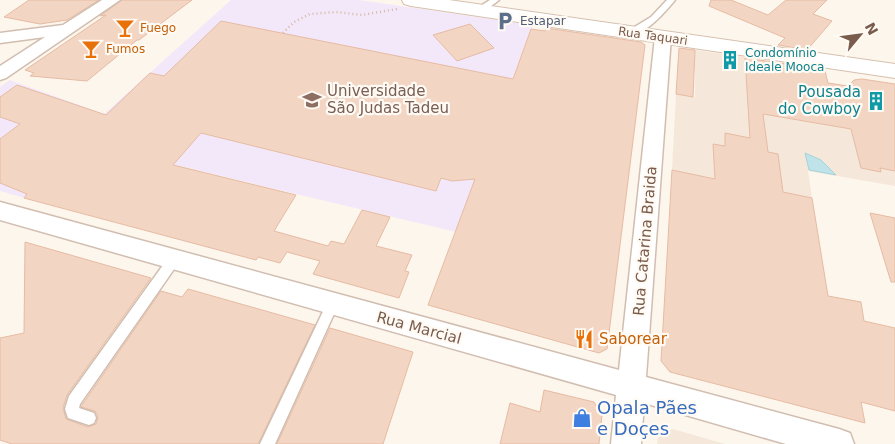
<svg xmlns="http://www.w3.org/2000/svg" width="895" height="444" font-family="'DejaVu Sans',sans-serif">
<rect width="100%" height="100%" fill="#fdf6ec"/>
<path fill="#f5e8da" d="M695,50L745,57L748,112L895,136V186L808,171L812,198L672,170L676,94L695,97Z
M673,429L725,444H657L658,438L664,432Z"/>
<path fill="#f3e8fa" d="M231,0H359L532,25L456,232L74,141L24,198L0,191V87L10,80L104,114Z"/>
<path fill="#bfe3e8" stroke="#a5d3da" d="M805,153L821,160L836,175L809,170Z"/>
<path fill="#f3d5c3" stroke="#e6bba3" d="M29,0H99L67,20L40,24L4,17Z
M122,0H192L139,40H137L87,81L30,76L34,73L25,70L106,15L100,16Z
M711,0H731L768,15L786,0H827L813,14L832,21L807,50L778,45L785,38L709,6Z
M221,21L513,79L531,29L545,31L546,28L641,42L645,45L607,349L599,353L428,305L475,179L452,181L441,178L436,191L201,133L173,165L296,195L274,231L328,246L331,241L344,244L362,210L390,217L376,246L412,255L405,271L409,272L399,298L313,274L320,261L287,252L280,263L258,257L256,260L24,198L27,194L0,183V139L20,124L0,117V97L17,85L106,115L150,73L164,76Z
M470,24L494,48L457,61L433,35Z
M679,48L695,50L693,97L676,94Z
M745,58L814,68L815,70L825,71L828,83L848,86L854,80L862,79L895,84V171L880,168L881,172L861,168L851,129L763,114L768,152L778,154L783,192L812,198L828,296L861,302L864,321L895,328V411L861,402L865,423L670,372L661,361L672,170L715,179L713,144L725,146V133L750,138Z
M870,213L895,218V282H891Z
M25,242L151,278L67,395L63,408L66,419L88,427L96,424L98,417L95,411L81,407L82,405L161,291L182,297L188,289L315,325L258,444H12L0,440V338L24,333Z
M330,328L413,352L383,444H277Z
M544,390L594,402L602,415L599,444H500L510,403L540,412Z"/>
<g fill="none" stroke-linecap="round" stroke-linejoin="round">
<g stroke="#d1beb0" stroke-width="3">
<path id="lane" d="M490,0H499L482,13H476V9Z
M667,0H675C666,11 644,37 628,35V31L651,17Z
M175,253L179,254L181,258L179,262L80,404L79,408L94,413L96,418L94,423L89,425L68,418L65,409L69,396L171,254Z
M332,299L336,301L338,305L275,444H260L328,301Z"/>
</g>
<g stroke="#d1beb0" stroke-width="3">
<path id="street" d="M102,0H120L6,78L0,80V66L45,37L0,43V33L63,25Z
M663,32L669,34L671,37L646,377L839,429L850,433L854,444H786L644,403L641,444H611L616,395L0,220V202L619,370L655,37L657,34Z"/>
</g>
<g stroke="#d6c0b0" stroke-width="2">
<path id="secondary" d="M402,0H449L895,64V78L411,6L404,4Z"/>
</g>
<path stroke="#d9b8a5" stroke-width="2.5" stroke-dasharray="1 3" stroke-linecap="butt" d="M283,33L294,22L310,14L336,12L362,15L397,9"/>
<use href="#lane" fill="#fff" fill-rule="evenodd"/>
<use href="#street" fill="#fff" fill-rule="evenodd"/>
<use href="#secondary" fill="#fff" fill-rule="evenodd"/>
</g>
<defs>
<g id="parking-bare" transform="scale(1.5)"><path d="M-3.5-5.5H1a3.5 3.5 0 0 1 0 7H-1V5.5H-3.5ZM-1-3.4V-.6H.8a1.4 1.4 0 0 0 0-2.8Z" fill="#5c6f8a" stroke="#fffaf3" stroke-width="2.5" paint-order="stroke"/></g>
<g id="bar-bare" transform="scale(1.5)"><path d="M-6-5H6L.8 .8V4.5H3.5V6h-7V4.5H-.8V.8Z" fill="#e8710a" stroke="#fffaf3" stroke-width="2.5" paint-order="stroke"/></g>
<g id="building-bare" transform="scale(1.5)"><path d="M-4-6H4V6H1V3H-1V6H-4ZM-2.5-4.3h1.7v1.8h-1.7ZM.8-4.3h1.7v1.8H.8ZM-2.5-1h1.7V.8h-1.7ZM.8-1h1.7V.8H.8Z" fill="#0f9aa8" stroke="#fffaf3" stroke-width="2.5" paint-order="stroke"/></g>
<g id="university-bare" transform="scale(1.5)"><path d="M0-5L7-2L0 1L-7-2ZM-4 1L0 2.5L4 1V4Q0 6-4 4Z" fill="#8d6e63" stroke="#fffaf3" stroke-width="2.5" paint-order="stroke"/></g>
<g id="restaurant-bare" transform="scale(1.5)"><path d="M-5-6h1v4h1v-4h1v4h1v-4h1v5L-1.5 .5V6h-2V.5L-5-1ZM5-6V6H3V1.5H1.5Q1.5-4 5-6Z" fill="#e8710a" stroke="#fffaf3" stroke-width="2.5" paint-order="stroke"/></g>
<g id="shop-bare" transform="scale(1.5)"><path d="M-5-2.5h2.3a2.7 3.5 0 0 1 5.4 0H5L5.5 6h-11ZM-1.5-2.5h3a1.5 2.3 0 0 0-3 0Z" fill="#3f7fe0" stroke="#fffaf3" stroke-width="2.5" paint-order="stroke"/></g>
</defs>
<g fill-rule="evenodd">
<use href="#parking-bare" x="505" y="21"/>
<use href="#bar-bare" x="125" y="28"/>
<use href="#bar-bare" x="91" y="49"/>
<use href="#building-bare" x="730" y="60"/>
<use href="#university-bare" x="312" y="100"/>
<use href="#building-bare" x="876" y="101"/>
<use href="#restaurant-bare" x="584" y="339"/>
<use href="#shop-bare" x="582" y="418"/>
</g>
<g text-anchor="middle" stroke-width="4.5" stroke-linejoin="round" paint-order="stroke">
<g font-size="12" fill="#4e5e75" stroke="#fffaf3" text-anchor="start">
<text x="520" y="25">Estapar</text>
</g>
<g font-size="12" fill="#c56008" stroke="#fffaf3" text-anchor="start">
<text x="140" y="32">Fuego</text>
<text x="106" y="53">Fumos</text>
</g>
<g font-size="12" fill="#7a5c4d" stroke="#fffaf3">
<text transform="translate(653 36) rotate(8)" y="4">Rua Taquari</text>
</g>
<g font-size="12" fill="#0d838f" stroke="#fffaf3" text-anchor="start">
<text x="745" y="57">Condomínio<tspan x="745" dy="14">Ideale Mooca</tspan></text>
</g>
<g font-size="15" fill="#785e54" stroke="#fffaf3" text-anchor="start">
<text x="327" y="96">Universidade<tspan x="327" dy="17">São Judas Tadeu</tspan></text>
</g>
<g font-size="15" fill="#0d838f" stroke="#fffaf3" text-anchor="end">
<text x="861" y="97">Pousada<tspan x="861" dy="17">do Cowboy</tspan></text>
</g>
<g font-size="15" fill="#7a5c4d" stroke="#fffaf3">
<text transform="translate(645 241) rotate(-85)" y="5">Rua Catarina Braida</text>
<text transform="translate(419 328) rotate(15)" y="5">Rua Marcial</text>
</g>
<g font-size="15" fill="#c56008" stroke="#fffaf3" text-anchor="start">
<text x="599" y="344">Saborear</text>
</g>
<g font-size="18" fill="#366cbe" stroke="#fffaf3" text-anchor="start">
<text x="597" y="414">Opala Pães<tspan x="597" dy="21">e Doçes</tspan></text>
</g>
</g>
<g transform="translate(860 35) rotate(61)" stroke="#fffaf3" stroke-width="4" paint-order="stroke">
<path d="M0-4L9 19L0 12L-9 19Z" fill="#7a5c4d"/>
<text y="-8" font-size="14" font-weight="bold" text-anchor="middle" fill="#7a5c4d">N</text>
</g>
</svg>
